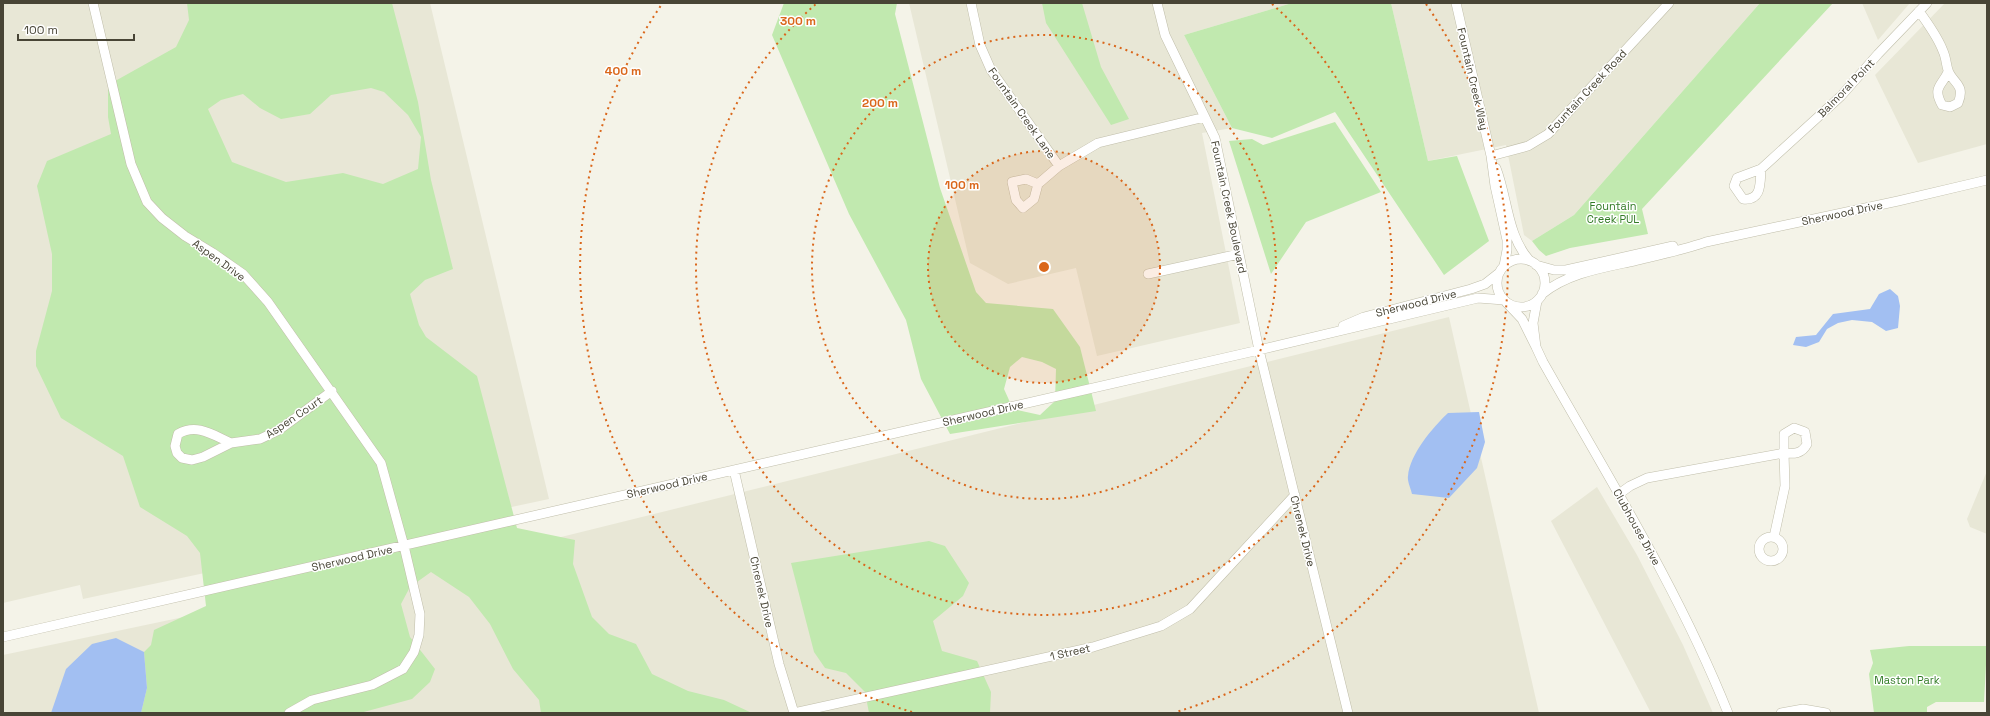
<svg xmlns="http://www.w3.org/2000/svg" width="1990" height="716" font-family="'Space Grotesk',sans-serif">
<rect width="100%" height="100%" fill="#f4f3e8"/>
<path fill="#e8e7d6" d="M3,3H430L549,499L83,599L80,585L3,603Z
M909,3H1292L1184,35L1232,128L1202,133L1240,323L1097,356L1076,268L1008,284L970,263Z
M1391,3H1760L1574,215L1532,241L1524,235L1506,145L1428,161Z
M1862,3H1910L1878,40Z
M1945,3H1987V144L1918,163L1875,75Z
M1449,317L1539,713H3V655L545,541Z
M1987,471V534L1970,527L1967,519Z
M1597,487L1637,555L1683,645L1713,713H1651L1551,521Z"/>
<path fill="#c1e9af" fill-rule="evenodd" d="M187,3H392L418,102L431,180L453,269L425,280L410,294L419,325L426,337L477,376L517,528L575,540L573,564L592,617L609,634L636,644L652,674L688,691L724,700L752,713H541L539,700L513,669L490,624L469,597L431,572L410,587L401,604L410,637L435,669L430,682L412,699L360,713H141L147,688L144,652L151,645L154,630L206,606L200,553L187,536L140,507L123,456L61,418L36,366V351L52,291V254L37,186L47,161L111,134L108,117V85L176,47L189,20ZM371,88L384,92L408,115L421,137L418,169L383,184L343,173L286,182L232,162L208,109L221,100L243,94L260,108L281,119L310,114L331,95Z
M784,3H897L895,14L940,188L976,292L986,303L1053,309L1080,347L1096,411L950,434L921,379L906,320L849,214L772,35ZM1022,357L1042,362L1056,369L1055,401L1040,415L1013,409L1004,389L1010,367Z
M1042,3H1082L1101,67L1129,119L1111,125L1046,23Z
M1292,3H1391L1428,161L1457,156L1489,241L1444,275L1335,112L1272,138L1232,128L1184,35Z
M1760,3H1833L1642,209L1648,234L1570,248L1546,256L1539,250L1532,241L1574,215Z
M1335,122L1381,192L1306,222L1271,274L1229,141L1252,139L1263,145Z
M929,541L945,546L969,583L963,596L933,621L942,651L977,661L991,692L990,713H869L865,692L846,673L825,668L814,652L791,563Z
M1909,646H1987L1984,702H1936L1927,707V713H1874L1869,674L1873,663L1870,650Z"/>
<path fill="#a2bff2" d="M1890,289L1898,296L1900,306L1898,328L1886,331L1872,322L1852,320L1838,323L1827,329L1819,342L1806,347L1793,345L1796,337L1816,335L1833,314L1870,309L1879,294Z
M1479,412L1485,442L1477,468L1449,498L1412,494C1411,489 1407,481 1408,476C1410,454 1433,427 1448,413Z
M116,638L144,652L147,688L141,713H51L66,669L92,644Z"/>
<g fill="none" stroke-linecap="round" stroke-linejoin="round">
<g stroke="#c0beaa" stroke-width="10">
<path id="minor" d="M93,3L131,164L147,202L162,218L185,236L213,253L243,274L268,302L381,463L404,546L420,614L419,635L414,652L403,669L372,685L312,700L289,713
M971,3L980,45L991,70L1059,166
M1157,3L1165,35L1215,138L1259,350L1348,713
M1456,3L1491,156L1495,186L1507,240V250L1504,266
M1919,11C1928,24 1938,37 1943,51C1946,57 1946,64 1948,70C1952,83 1966,84 1958,103L1950,107L1942,105C1932,87 1942,86 1948,72
M1491,156L1528,146L1548,134L1669,3
M1496,168C1508,199 1507,236 1530,261
M1761,169C1760,183 1762,201 1743,199L1734,186L1737,178L1761,169L1841,96L1878,54L1927,3
M1038,184L1026,179L1012,182L1016,200L1023,208L1034,199L1038,184L1059,166L1098,143L1205,117
M1497 283a24 24 0 1 1 48 0a24 24 0 1 1-48 0Z
M1536,265L1554,270H1566L1673,246
M1148,274L1239,254
M1542,294C1568,273 1602,268 1634,261C1659,255 1683,250 1706,242L1898,201L1987,180
M1343,326L1364,317L1471,289L1485,284L1499,273
M1536,347L1543,362C1608,477 1679,590 1728,713
M1794,428L1805,432L1807,444C1802,454 1794,454 1784,453V434Z
M231,443C213,435 197,423 178,434L175,446L177,453L182,458L192,460L203,457L231,443L260,439L279,430L332,391
M734,470L779,664L794,713
M1619,494L1630,486L1647,478L1784,453L1785,486L1774,537
M1759 549a12 12 0 1 1 24 0a12 12 0 1 1-24 0Z
M3,637L1259,350L1478,298L1504,300L1522,319L1536,347L1533,323L1537,301
M794,713L1093,647L1161,626L1190,609L1295,495
M1781,713L1803,709L1826,713"/>
</g>
<use href="#minor" stroke="#fff" stroke-width="9"/>
</g>
<circle cx="1044" cy="267" r="116" fill="#da671b" fill-opacity=".12"/>
<g fill="none" stroke="#da671b" stroke-width="2" stroke-dasharray="2 4">
<circle cx="1044" cy="267" r="116"/>
<circle cx="1044" cy="267" r="232"/>
<path d="M1272 4A348 348 0 1 1 816 4"/>
<path d="M912 712A464 464 0 0 1 662 4M1426 4A464 464 0 0 1 1176 712"/>
</g>
<g text-anchor="middle" stroke-width="3" stroke-linejoin="round" paint-order="stroke">
<g font-size="11" fill="#484536" stroke="#fff">
<text transform="translate(1473 79) rotate(77)" y="4">Fountain Creek Way</text>
<text transform="translate(1846 88) rotate(-46)" y="4">Balmoral Point</text>
<text transform="translate(1587 91) rotate(-47)" y="4">Fountain Creek Road</text>
<text transform="translate(1022 113) rotate(55)" y="4">Fountain Creek Lane</text>
<text transform="translate(1229 207) rotate(78)" y="4">Fountain Creek Boulevard</text>
<text transform="translate(1842 213) rotate(-12)" y="4">Sherwood Drive</text>
<text transform="translate(219 260) rotate(36)" y="4">Aspen Drive</text>
<text transform="translate(1416 303) rotate(-14)" y="4">Sherwood Drive</text>
<text transform="translate(983 413) rotate(-13)" y="4">Sherwood Drive</text>
<text transform="translate(294 417) rotate(-34)" y="4">Aspen Court</text>
<text transform="translate(667 485) rotate(-13)" y="4">Sherwood Drive</text>
<text transform="translate(1637 527) rotate(61)" y="4">Clubhouse Drive</text>
<text transform="translate(1303 531) rotate(76)" y="4">Chrenek Drive</text>
<text transform="translate(352 558) rotate(-13)" y="4">Sherwood Drive</text>
<text transform="translate(762 592) rotate(77)" y="4">Chrenek Drive</text>
<text transform="translate(1070 652) rotate(-13)" y="4">1 Street</text>
</g>
<g font-size="11" fill="#337c27" stroke="#fff">
<text x="1613" y="210">Fountain<tspan x="1613" dy="13">Creek PUL</tspan></text>
<text x="1907" y="684">Maston Park</text>
</g>
</g>
<circle cx="1044" cy="267" r="6" fill="#da671b" stroke="#fff" stroke-width="2"/>
<g font-size="12" text-anchor="middle" font-weight="bold" fill="#da671b" stroke="#fff" stroke-width="3" stroke-linejoin="round" paint-order="stroke">
<text x="798" y="25">300 m</text>
<text x="623" y="75">400 m</text>
<text x="880" y="107">200 m</text>
<text x="962" y="189">100 m</text>
</g>
<rect width="1990" height="716" fill="none" stroke="#484536" stroke-width="8"/>
<path d="M18 34v6h116v-6" fill="none" stroke="#484536" stroke-width="2"/>
<text x="24" y="34" font-size="12" fill="#484536" stroke="#ffffff" stroke-width="3" paint-order="stroke">100 m</text>
</svg>
